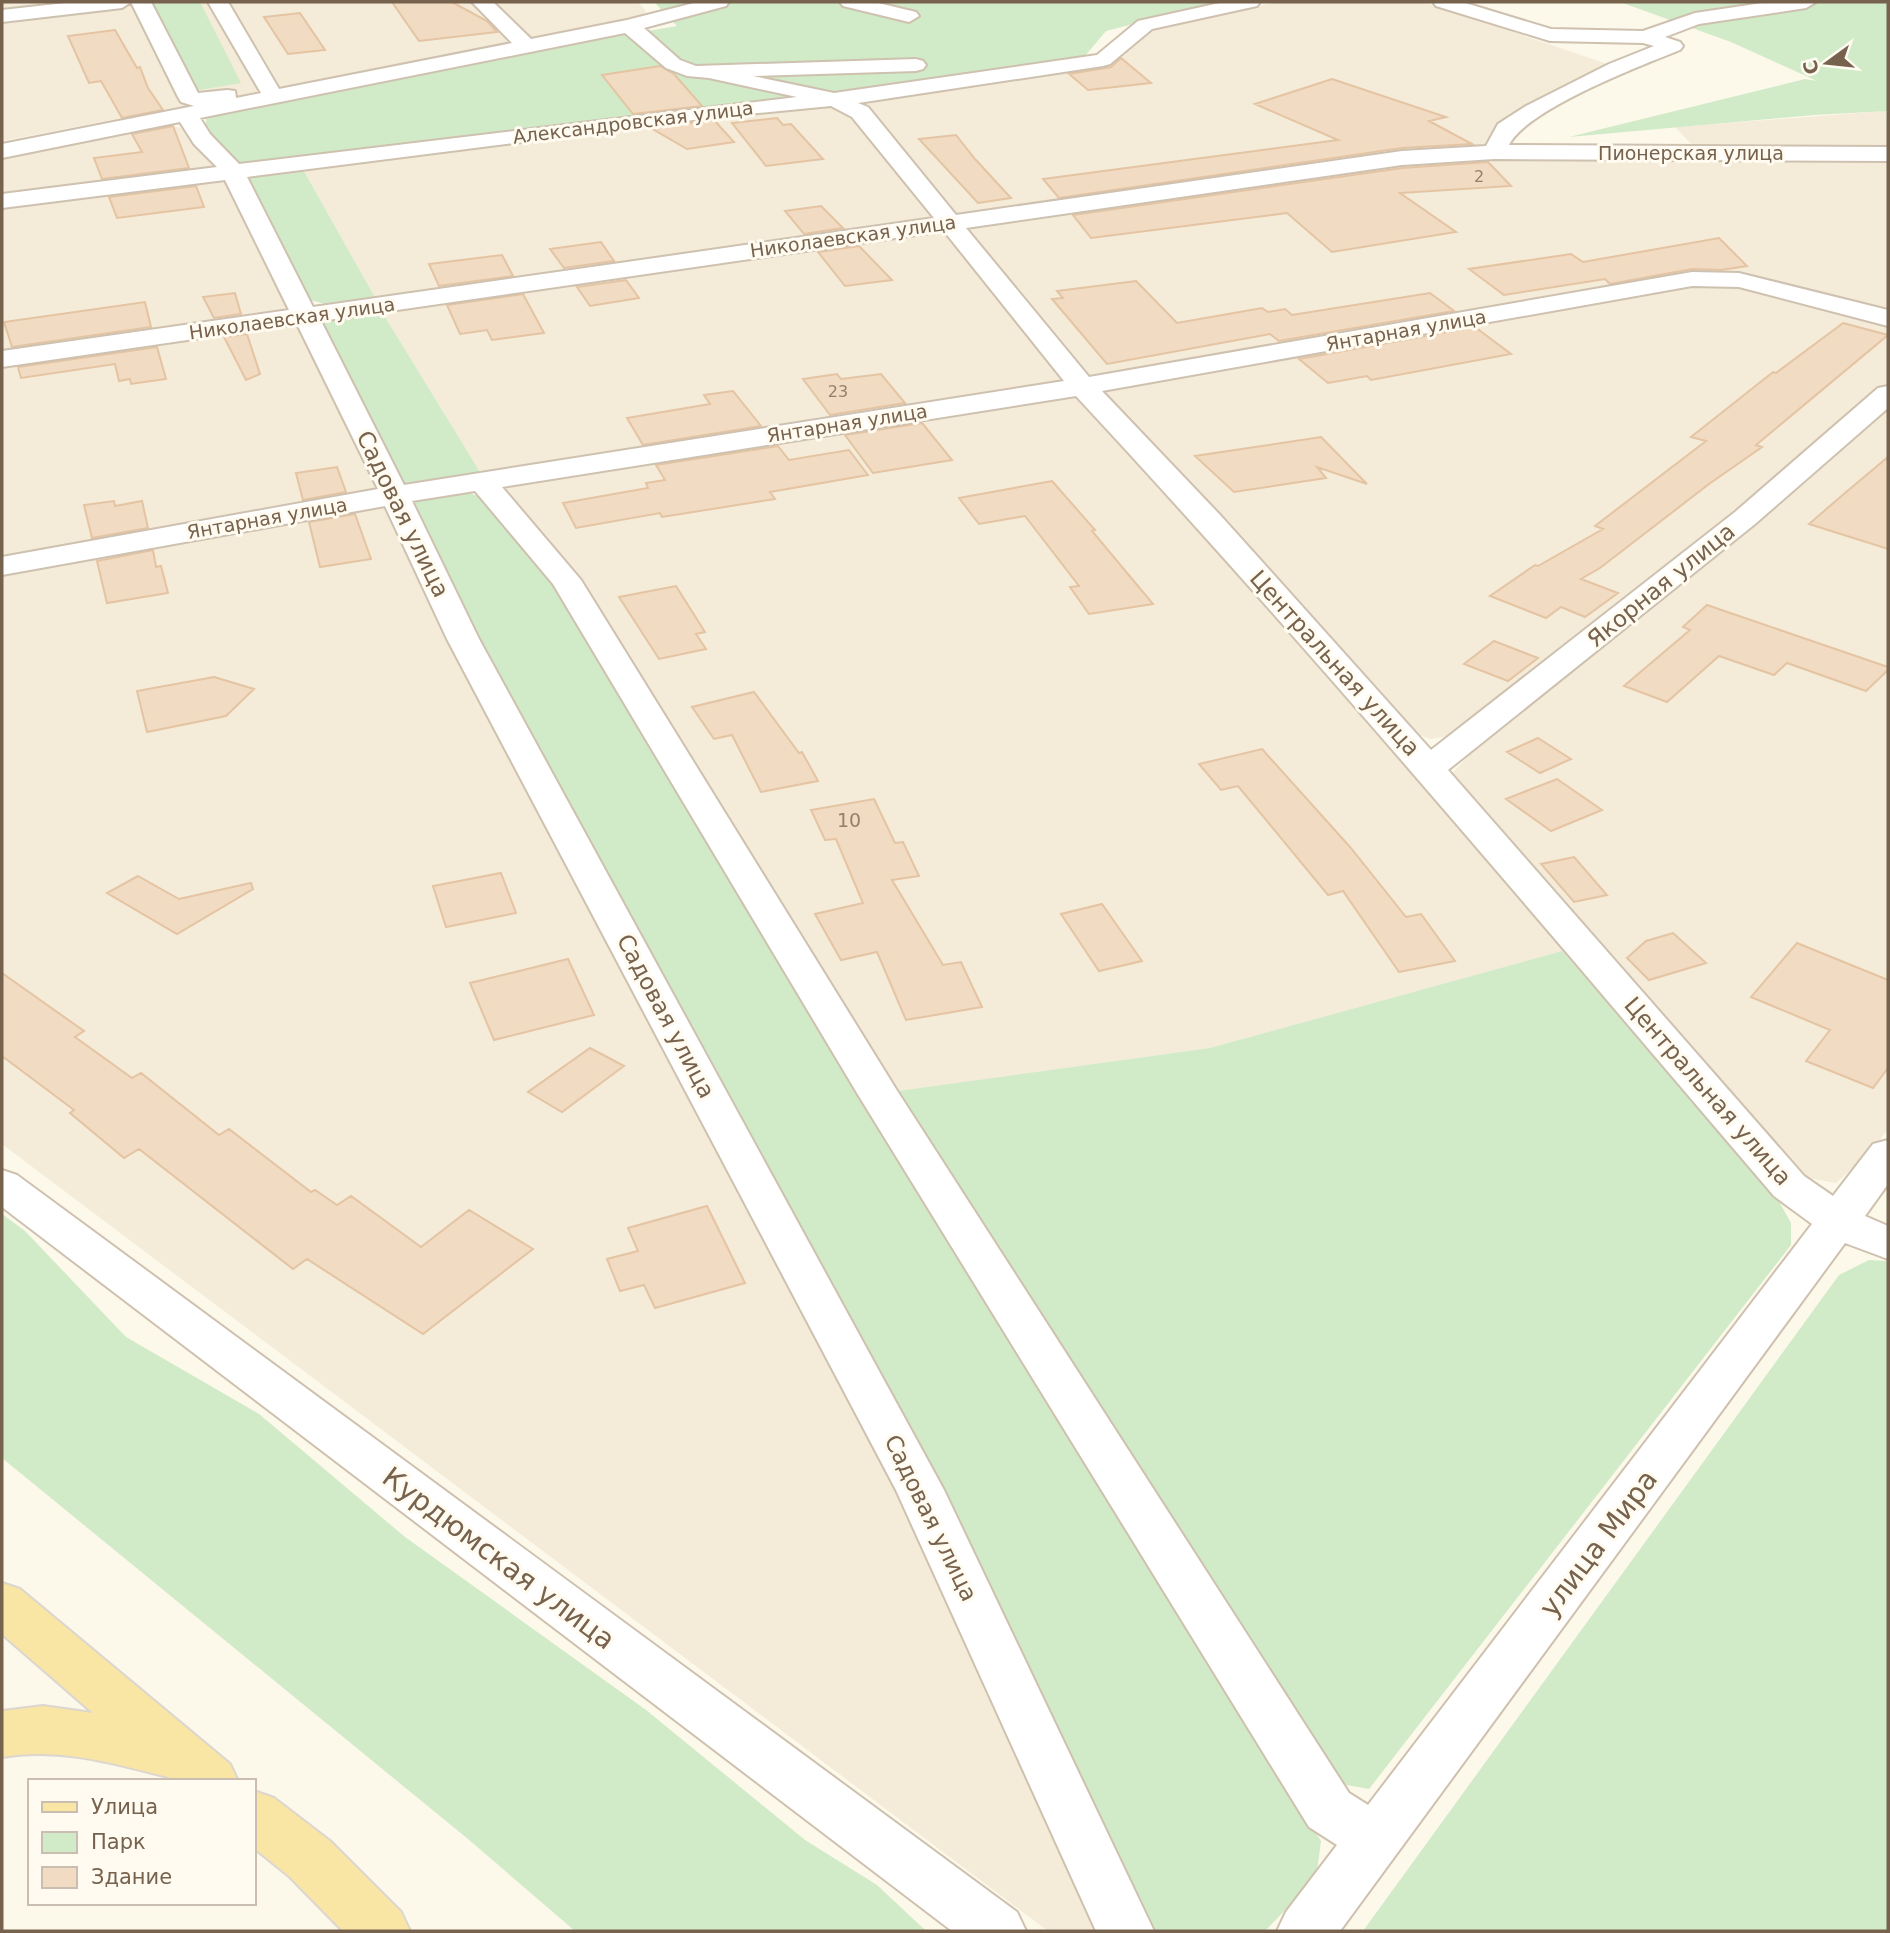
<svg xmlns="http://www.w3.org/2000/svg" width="1890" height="1933" font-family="'DejaVu Sans',sans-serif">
<rect width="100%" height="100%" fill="#fcf8ea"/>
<path fill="#f4ebd8" d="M2,2H638L646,11L639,19L2,141Z
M1277,2H1424L1610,65L1486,149L959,216L949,215L857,103L1085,67L1152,28Z
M828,104L854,113L933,217L925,221L377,301L301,166Z
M1886,111L1888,150L1696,149L1675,127Z
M152,124L184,128L200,151L219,166L211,173L2,199V154Z
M1493,155L1888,156V313L1739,275L1706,272L1101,378L1085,374L964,231L965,224L1335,169Z
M217,176L225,178L291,309L283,314L2,354V204Z
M935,231L947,234L1067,377L1057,385L483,477L379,307Z
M1697,281L1737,283L1888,322V385L1735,516L1459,734L1431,739L1408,731L1101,393L1109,387Z
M288,321L299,324L380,486L368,496L2,561V362Z
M1063,393L1079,396L1200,525L1562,951L1210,1048L890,1092L502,491L511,483Z
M1888,401V1129L1872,1150L1836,1183L1797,1176L1449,777L1484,739L1754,520Z
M374,504L390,506L447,641L905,1492L1106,1931H1048L2,1144V569Z"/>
<path fill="#d1eac8" d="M134,2H200L241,83L176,94Z
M654,2H1219L1106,31L1079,63L253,166L237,162L205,129L207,115L194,109L677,26Z
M1620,2H1888V111L1814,115L1569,137L1805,79L1817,81L1731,42Z
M301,166L377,301L335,307L307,299L244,175Z
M379,307L483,477L418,488L397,484L347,383L323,320Z
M466,492L484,498L555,583L1321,1841L1316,1878L1265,1931H1154L943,1488L473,637L412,504L430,496Z
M1562,951L1777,1198L1791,1223V1245L1369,1789L1335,1783L890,1092L1210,1048Z
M2,1214L25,1231L126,1337L259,1414L405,1537L646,1710L805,1840L877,1885L926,1931H575L468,1839L2,1458Z
M1869,1260L1888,1261V1931H1363L1839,1275Z"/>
<path fill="#f1dbc2" stroke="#e4c4a2" stroke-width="2" d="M392,2H452L487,21L497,32L419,41Z
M300,13L325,50L288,54L264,17Z
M115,30L137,68L140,67L148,88L163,110L122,118L101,81L89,83L68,36Z
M1121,58L1151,83L1088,90L1069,74L1111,67Z
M660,66L674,74L702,106L633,114L602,75Z
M1332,79L1446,117L1429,121L1472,144L1402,148L1059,198L1043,179L1338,140L1255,104Z
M777,118L783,125L791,124L823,159L766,166L732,123Z
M714,120L734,142L687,149L651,128Z
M173,126L189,168L102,179L94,158L142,152L132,134Z
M956,135L975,159L1011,198L978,203L919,139Z
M1488,162L1511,186L1400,193L1456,232L1332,252L1287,213L1091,238L1073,215L1402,168Z
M196,186L204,207L117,218L109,197Z
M821,206L843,228L804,234L785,211Z
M1719,238L1747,266L1721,270L1692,269L1610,284L1605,279L1504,295L1469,269L1571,254L1583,262Z
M601,242L614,261L564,268L550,249Z
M859,246L892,280L845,286L818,252Z
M502,255L513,276L439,286L429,264Z
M626,280L639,298L590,306L577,287Z
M1136,281L1177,323L1262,308L1268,312L1285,309L1292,315L1430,293L1454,311L1279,341L1270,334L1107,364L1052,299L1063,298L1057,291Z
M235,293L241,314L214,318L203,297Z
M523,294L544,333L492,340L487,330L460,334L447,305Z
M145,302L151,327L12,347L4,322Z
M1843,323L1888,335L1756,445L1762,447L1709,484L1600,568L1581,579L1618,593L1585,617L1561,607L1546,618L1490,596L1535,565L1538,566L1603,529L1595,526L1706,441L1691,437L1773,372L1776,373Z
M1475,327L1511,354L1371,380L1367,376L1328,383L1299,359Z
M247,334L260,374L246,380L224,337Z
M157,347L166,379L131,384L130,379L119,381L115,364L21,378L18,367Z
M837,374L841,379L881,374L905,403L830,415L803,379Z
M733,391L761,426L643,445L627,418L710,404L704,395Z
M922,423L952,460L873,473L845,435Z
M1321,437L1367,484L1317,467L1326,478L1234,492L1195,456Z
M778,446L789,460L849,450L868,475L770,492L775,499L662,517L660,513L576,528L563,503L648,488L646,483L665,480L656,465Z
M1888,457V549L1809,524L1845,493Z
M337,467L346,492L303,500L296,473Z
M1052,481L1095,530L1092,531L1153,604L1089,614L1070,587L1079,586L1025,516L979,524L959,498Z
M114,501L115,506L142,501L148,528L92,538L84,505Z
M355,514L371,559L320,567L309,522Z
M153,550L156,567L161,566L168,593L107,603L97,561Z
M676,586L705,632L696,634L706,649L659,659L619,597Z
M1707,605L1888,667V670L1866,691L1787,663L1774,675L1719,656L1667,702L1624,686L1690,630L1683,627Z
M1494,641L1538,658L1508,681L1464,664Z
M214,677L254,689L226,716L147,732L137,691Z
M754,692L799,753L802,752L818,781L761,792L732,735L714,739L692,707Z
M1538,738L1571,759L1540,773L1507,752Z
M1262,749L1350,847L1406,917L1421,914L1455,961L1399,972L1343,891L1328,895L1238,786L1221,790L1199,764Z
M1557,779L1602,810L1551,831L1506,799Z
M874,799L895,843L903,842L919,876L892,880L943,965L961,962L982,1007L906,1020L877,952L841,960L815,914L863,903L836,839L825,840L811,810Z
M1574,857L1607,895L1574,902L1541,864Z
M501,873L516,913L446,927L433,886Z
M138,876L179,899L251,883L253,889L177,934L107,893Z
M1102,904L1142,961L1099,971L1061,914Z
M1673,933L1706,963L1649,980L1627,958L1646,941Z
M1797,943L1888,980V1068L1873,1088L1806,1061L1830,1030L1751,997Z
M568,959L594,1015L494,1040L470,983Z
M2,973L84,1031L75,1037L132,1078L141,1073L219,1135L229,1129L311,1192L315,1190L337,1205L351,1196L421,1247L469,1210L533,1249L423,1334L307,1259L293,1269L139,1149L124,1158L70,1113L74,1110L2,1056Z
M590,1048L624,1066L562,1112L528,1092Z
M707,1206L745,1283L655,1308L644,1285L620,1291L607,1259L638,1251L628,1228Z"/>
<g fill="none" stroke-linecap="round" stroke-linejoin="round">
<g stroke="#cec1af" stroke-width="4">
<path id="minor" d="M74,2H151L198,93L227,90L235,91L236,98L261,93L208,2H228L279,89L512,43L472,2H493L531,39L627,20L698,2H729L726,6L644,28L680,60L696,66L916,59L923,61L926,65L923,69L916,71L753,76L834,93L1097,55L1138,21L1224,2H1260L1257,6L1152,29L1110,64L1103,66L858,103L868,107L956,215L1402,151L1486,146L1498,124L1526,106L1609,64L1654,46L1643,43L1550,41L1436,6L1433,2H1462L1551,29L1643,31L1695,13L1769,2H1816L1806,8L1699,24L1665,37L1680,42L1683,46L1680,50C1640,66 1527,109 1509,145L1888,147V161L1494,159L1402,165L966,228L1089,377L1692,272L1739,273L1888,310V326L1739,287L1692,286L1102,391L1221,516L1431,750L1735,512L1878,388L1888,386V408L1755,524L1448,770L1804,1176L1833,1196L1873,1144L1888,1140V1184L1865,1216L1888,1226V1259L1845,1243L1340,1931H1277L1286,1912L1337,1845L1309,1827L857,1093L553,584L475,491L412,501L479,639L944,1490L1154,1931H1096L896,1490L447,639L385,506L2,575V557L378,489L297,324L2,367V351L289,310L225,180L2,208V194L217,167L194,144L180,122L2,158V144L194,106L181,102L178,97L131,2L122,8L2,22V10ZM625,33L666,68L687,76L709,78L797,97L239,164L210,134L200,118ZM831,106L852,117L934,218L313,307L247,177L717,117ZM944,231L1064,381L404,485L321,321ZM1076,396C1317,655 1544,927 1774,1196L1812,1224L1368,1805L1349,1793L896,1089L581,580L502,487Z
M840,2H874L916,12L919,16L909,22L843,6Z
M2,1170L17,1175L1017,1912L1026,1931H952L2,1207Z"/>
</g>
<g stroke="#dcd6d1" stroke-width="4">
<path id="major" d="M2,1583L20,1589L230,1764L238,1781H172L168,1777C112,1763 59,1747 2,1757V1711L43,1706L93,1713L2,1634Z
M254,1791L274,1798L330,1841L401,1912L410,1931H343L290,1877L254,1848Z"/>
</g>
<use href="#minor" fill="#fff" fill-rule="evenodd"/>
<use href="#major" fill="#f9e5a4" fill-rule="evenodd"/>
</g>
<g text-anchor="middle" stroke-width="6" stroke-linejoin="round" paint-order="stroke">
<g font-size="16" fill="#96806a">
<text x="1479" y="182">2</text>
<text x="838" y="397">23</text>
</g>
<g font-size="19" fill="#77624d" stroke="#fffbf0">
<text transform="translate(633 122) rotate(-7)" y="7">Александровская улица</text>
<text x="1691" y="160">Пионерская улица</text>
<text transform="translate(853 236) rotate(-8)" y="7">Николаевская улица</text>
<text transform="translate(292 318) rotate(-8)" y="7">Николаевская улица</text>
<text transform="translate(1406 330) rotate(-10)" y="7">Янтарная улица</text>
<text transform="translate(847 423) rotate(-9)" y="7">Янтарная улица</text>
<text transform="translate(267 518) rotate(-10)" y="7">Янтарная улица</text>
</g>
<g font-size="19" fill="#96806a">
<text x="849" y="827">10</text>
</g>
<g font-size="23" fill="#77624d" stroke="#fffbf0">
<text transform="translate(403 514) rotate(64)" y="8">Садовая улица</text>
<text transform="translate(1661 585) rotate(-39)" y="8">Якорная улица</text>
<text transform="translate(1335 663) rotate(48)" y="8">Центральная улица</text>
<text transform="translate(666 1016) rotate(62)" y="8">Садовая улица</text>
<text transform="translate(1708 1091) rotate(49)" y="8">Центральная улица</text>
<text transform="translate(931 1518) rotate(64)" y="8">Садовая улица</text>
</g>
<g font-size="28" fill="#77624d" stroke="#fffbf0">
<text transform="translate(1598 1543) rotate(-53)" y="10">улица Мира</text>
<text transform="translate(499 1558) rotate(37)" y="10">Курдюмская улица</text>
</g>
</g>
<rect width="1890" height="1933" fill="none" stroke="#77624d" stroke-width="7"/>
<rect x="28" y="1779" width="228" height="126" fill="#fffbf0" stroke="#c9beaf" stroke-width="2"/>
<rect x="42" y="1802" width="35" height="10" fill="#f9e5a4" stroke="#c9beaf" stroke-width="2"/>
<text x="91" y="1814" font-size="21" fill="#77624d">Улица</text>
<rect x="42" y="1832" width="35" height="21" fill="#d1eac8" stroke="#c9beaf" stroke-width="2"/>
<text x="91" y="1849" font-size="21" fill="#77624d">Парк</text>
<rect x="42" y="1867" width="35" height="21" fill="#f1dbc2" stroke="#c9beaf" stroke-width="2"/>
<text x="91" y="1884" font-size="21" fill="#77624d">Здание</text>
<g transform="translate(1827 63) rotate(255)" stroke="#fffbf0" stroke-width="5" paint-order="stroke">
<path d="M0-5L12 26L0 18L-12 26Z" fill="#77624d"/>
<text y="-10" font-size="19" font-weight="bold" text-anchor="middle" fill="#77624d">С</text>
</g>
</svg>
